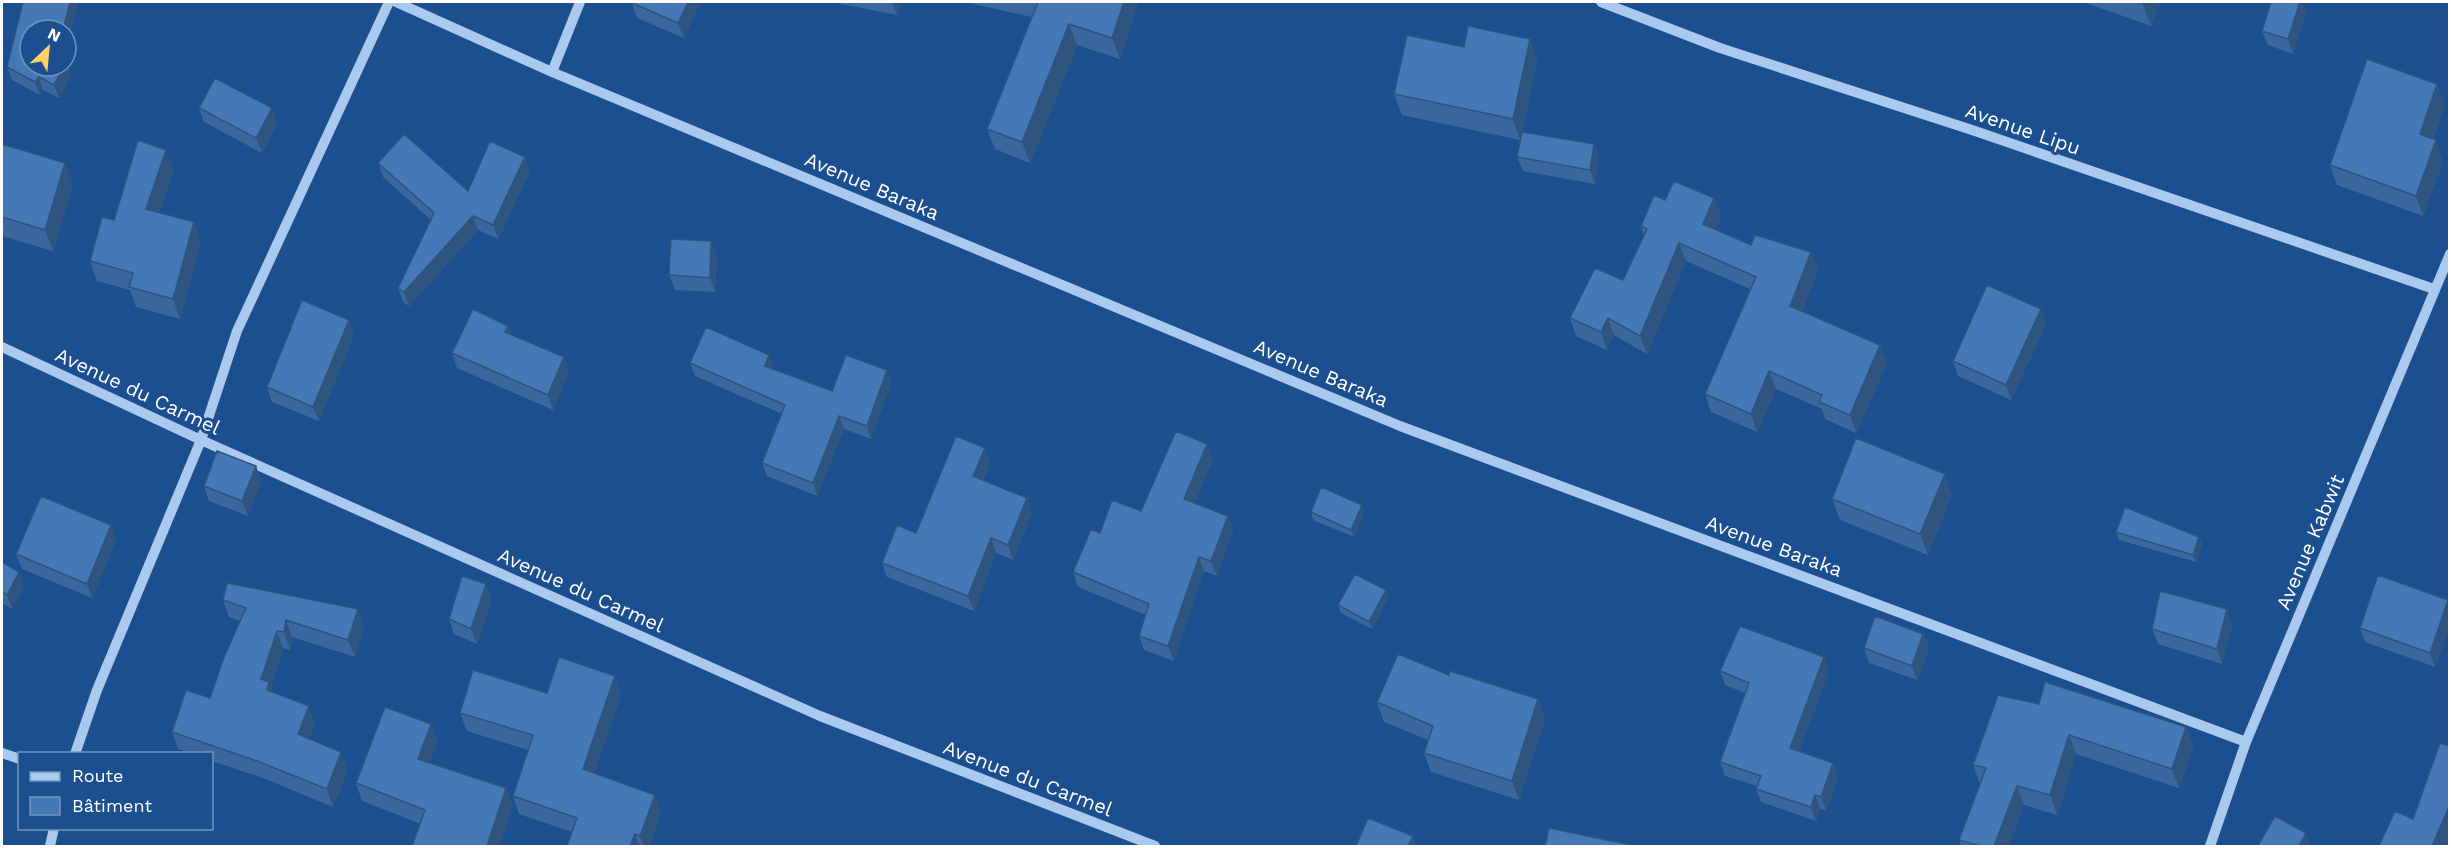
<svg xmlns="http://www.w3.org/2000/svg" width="2451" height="848" font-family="'Work Sans',sans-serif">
<rect width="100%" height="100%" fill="#1b4f8f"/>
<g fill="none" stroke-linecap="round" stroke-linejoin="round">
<path stroke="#a9c9ee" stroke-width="10" d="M396,2L552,72L1400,426L2246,742
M1601,2L1720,48L1972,130L2434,289
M552,72L580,2
M2,347L201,440L820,716L1155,846
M2,753L20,759
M75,754L97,690L201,440L237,331L389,2
M50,846L54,828
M2210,846L2246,742L2450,254"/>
</g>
<path fill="#3a679d" d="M23,2H78L66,50V30H30V66H66V62L71,75L59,98L43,90L40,95L12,80L7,67Z
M700,2L684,38L637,18L632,3Z
M831,2H900L897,15Z
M969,2H1138L1120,59L1077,45L1030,163L995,149L987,129L1032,17L969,3Z
M2083,2H2160L2151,26Z
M2271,2H2302L2306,13L2293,54L2268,45L2262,31Z
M1464,47L1537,60L1522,132L1594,144L1599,159L1595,184L1523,171L1517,157L1520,140L1402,115L1394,94Z
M2445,104L2433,139L2443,161L2423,216L2337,185L2330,165Z
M199,108H272L277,123L262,153L204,122Z
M2,144L73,184L53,251L2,236Z
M378,163L468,191L530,171L498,239L478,230L409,306L403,302L398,288L431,220L383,177Z
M174,170L159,213L201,242L180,319L136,307L130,290L97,281L90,261L114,220Z
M1714,198L1721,216L1715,230L1751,245L1811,252L1818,270L1802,311L1880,345L1887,363L1856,433L1825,419L1822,409L1776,389L1757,432L1711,412L1705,394L1750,289L1686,261L1647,354L1614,335L1607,350L1576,336L1570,318L1623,280L1644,236L1641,226L1665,200Z
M717,255L715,292L675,290L669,275Z
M349,320L354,335L319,421L272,402L267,387Z
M2046,324L2011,400L1958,376L1953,361Z
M508,326L511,335L569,371L553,410L457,368L452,353Z
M690,363L774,368V369L832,391L887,370L891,383L871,439L844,429L817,496L767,476L762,463L782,414L695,376Z
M1213,459L1194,503L1228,516L1233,530L1217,576L1204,571L1174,661L1144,650L1139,636L1146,615L1078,587L1073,572L1100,533L1141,511Z
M990,463L983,480L1027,498L1032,513L1013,560L996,553L974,611L887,577L882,563Z
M256,466L261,481L248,516L209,501L204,486Z
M1952,495L1928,555L1840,520L1832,499Z
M1362,505L1364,512L1354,537L1313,520L1311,512Z
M2116,532L2199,537L2202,544L2196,562L2119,540Z
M116,540L92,598L22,569L16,554Z
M2,562L24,587L12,609L2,603Z
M486,584L492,599L477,644L454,634L449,619Z
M1386,590L1388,598L1372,629L1341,613L1338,605Z
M223,600L364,626L355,657L292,637L290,650L283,648L271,686L273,692L315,723L309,739L348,769L333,807L263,778L212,761V753H190L178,749L172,732L210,698L240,621L229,617Z
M2450,604V626L2435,667L2365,642L2360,628Z
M2232,624L2222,664L2158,644L2152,629Z
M1923,634L1929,648L1917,680L1869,663L1864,648Z
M1720,671H1829L1799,751L1833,763L1838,777L1826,811L1820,808L1816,821L1761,802L1756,789L1757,786L1725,776L1720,762L1745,693L1725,685Z
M615,676L621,695L594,773L661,814L649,846H567L572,832L519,814L513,796L528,750L467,731L460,713L547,693Z
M1377,702L1545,718L1519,800L1431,772L1424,753L1428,740L1384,722Z
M2039,704L2186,727L2193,747L2179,788L2076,754L2057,815L2024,805L2008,846H1961L1959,840L1980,784L1973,765Z
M438,742L429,763L513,806L421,824L362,801L356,783Z"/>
<path fill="#305480" d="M70,2H78L66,50V30H63Z
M688,2H700L684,38L678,23Z
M892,2H900L897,15Z
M1124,2H1138L1120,59L1112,38Z
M2143,2H2160L2151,26L2142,3Z
M2300,2H2302L2306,13L2293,54L2288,39Z
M1069,24L1077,45L1030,163L1022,142Z
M1530,39L1537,60L1520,140L1513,119Z
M66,62L71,75L59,98L54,85L64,66H66Z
M39,77L43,90L40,95L35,82Z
M2437,84L2445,104L2427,154L2420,134Z
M272,108L277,123L262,153L256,138Z
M2436,140L2443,161L2423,216L2416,196Z
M1594,144L1599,159L1595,184L1590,170Z
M166,150L174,170L153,229L146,209Z
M525,157L530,171L498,239L493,225Z
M65,163L73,184L53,251L45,230Z
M1714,198L1721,216L1710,242L1703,224Z
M473,216L478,230L409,306L404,292Z
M194,222L201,242L180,319L173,299Z
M711,241L717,255L715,292L710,278Z
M1679,243L1686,261L1647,354L1640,336Z
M1811,252L1818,270L1797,324L1790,306Z
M2041,309L2046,324L2011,400L2006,385Z
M1608,318L1614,335L1607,350L1601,332Z
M349,320L354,335L319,421L313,407Z
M508,326L513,340L505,332Z
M1880,345L1887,363L1856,433L1850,415Z
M769,355L774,368L769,379L765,366Z
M564,357L569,371L553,410L548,395Z
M887,370L891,383L871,439L867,426Z
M1769,371L1776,389L1757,432L1751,414Z
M839,416L844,429L817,496L813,483Z
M1207,444L1213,459L1189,514L1184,499Z
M985,448L990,463L978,490L973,476Z
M256,466L261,481L248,516L242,501Z
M1945,474L1952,495L1928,555L1920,534Z
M1027,498L1032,513L1013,560L1008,545Z
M1362,505L1364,512L1354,537L1351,530Z
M1228,516L1233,530L1217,576L1211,561Z
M111,525L116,540L92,598L87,584Z
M2199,537L2202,544L2196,562L2193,555Z
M991,538L996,553L974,611L968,596Z
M1199,557L1204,571L1174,661L1168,646Z
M19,572L24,587L12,609L7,595Z
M486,584L492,599L477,644L471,629Z
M1386,590L1388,598L1372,629L1369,622Z
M2448,600L2450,604V626L2435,667L2430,653Z
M358,609L364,626L355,657L348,640Z
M2227,609L2232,624L2222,664L2217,649Z
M286,620L292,637L290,650L284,632Z
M277,631L283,648L271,686L276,699L273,707L261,679Z
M1923,634L1929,648L1917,680L1912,666Z
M1824,657L1829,671L1795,762L1790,748Z
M615,676L621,695L590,787L583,769Z
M1538,699L1545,718L1519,800L1512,781Z
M309,706L315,723L304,751L298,734Z
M431,724L438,742L424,777L418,759Z
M2186,727L2193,747L2179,788L2172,769Z
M2069,735L2076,754L2057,815L2050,795Z
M341,752L348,769L333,807L327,789Z
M1833,763L1838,777L1826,811L1821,797Z
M2017,786L2024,805L2008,846H1994Z
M506,788L513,806L500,846H487Z
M655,795L661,814L649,846H644L640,836Z
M1815,795L1820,808L1816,821L1811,807Z
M2448,809L2450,814V840L2447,846H2432Z
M2306,833L2311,846H2299Z
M635,834L639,846H630Z
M1413,836L1416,846H1408Z"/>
<path fill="#4478b7" stroke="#305480" stroke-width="1.5" d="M23,2H70L63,30H30V66H64L54,85L39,77L35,82L7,67Z
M632,2H688L678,23L632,3Z
M1038,2H1124L1112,38L1069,24L1022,142L987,129Z
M2271,2H2300L2288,39L2262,31Z
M1468,26L1530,39L1513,119L1394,94L1407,35L1464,47Z
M2367,59L2437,84L2420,134L2436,140L2416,196L2330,165Z
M215,78L272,108L256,138L199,108Z
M1522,132L1594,144L1590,170L1517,157Z
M404,134L468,191L490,141L525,157L493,225L473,216L404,292L398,288L434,213L378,163Z
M138,140L166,150L146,209L194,222L173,299L129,287L133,273L90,261L102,217L114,220Z
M2,144L65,163L45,230L2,217Z
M1674,181L1714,198L1703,224L1751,245L1755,235L1811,252L1790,306L1880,345L1850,415L1819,402L1822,395L1769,371L1751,414L1705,394L1756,277L1679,243L1640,336L1608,318L1601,332L1570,318L1595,268L1623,280L1647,229L1641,226L1654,195L1665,200Z
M671,239L711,241L710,278L669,275Z
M1987,285L2041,309L2006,385L1953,361Z
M302,300L349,320L313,407L267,387Z
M473,309L508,326L505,332L564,357L548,395L452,353Z
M706,327L769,355L765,366L832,391L846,355L887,370L867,426L839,416L813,483L762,463L785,405L690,363Z
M1176,431L1207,444L1184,499L1228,516L1211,561L1199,557L1168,646L1139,636L1149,604L1073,572L1091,529L1100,533L1112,500L1141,511Z
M956,436L985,448L973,476L1027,498L1008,545L991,538L968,596L882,563L897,525L916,533Z
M1856,438L1945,474L1920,534L1832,499Z
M217,451L256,466L242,501L204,486Z
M1321,487L1362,505L1351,530L1311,512Z
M41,496L111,525L87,584L16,554Z
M2125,507L2199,537L2193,555L2116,532Z
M2,562L19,572L7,595L2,591Z
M1355,574L1386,590L1369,622L1338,605Z
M2378,575L2448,600L2430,653L2360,628Z
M462,576L486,584L471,629L449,619Z
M227,583L358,609L348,640L286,620L284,632L277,631L261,679L269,682L267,690L309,706L298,734L341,752L327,789L257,761L172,732L186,690L210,698L224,657L246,608L223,600Z
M2160,591L2227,609L2217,649L2152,629Z
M1875,616L1923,634L1912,666L1864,648Z
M1740,626L1824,657L1790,748L1833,763L1821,797L1815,795L1811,807L1756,789L1761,776L1720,762L1749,683L1720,671Z
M1398,654L1449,675L1450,671L1538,699L1512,781L1424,753L1433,726L1377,702Z
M559,657L615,676L583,769L655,795L640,836L635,834L630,846H567L577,818L513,796L533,735L460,713L473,670L547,693Z
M2045,682L2186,727L2172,769L2069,735L2050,795L2017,786L1994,846H1980L1959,840L1986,768L1973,765L1998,695L2039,704Z
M385,707L431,724L418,759L506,788L487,846H412L425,810L356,783Z
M2440,743L2450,746V810L2448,809L2432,846H2379L2395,811L2413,819Z
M2275,816L2306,833L2299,846H2258Z
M1368,818L1413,836L1408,846H1356Z
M1549,828L1636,846H1545Z"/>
<g text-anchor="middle" stroke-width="6" stroke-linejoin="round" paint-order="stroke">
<g font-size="20" fill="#fff" stroke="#1b4f8f">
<text transform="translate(2023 129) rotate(19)" y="7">Avenue Lipu</text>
<text transform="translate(872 186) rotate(23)" y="7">Avenue Baraka</text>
<text transform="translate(1321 373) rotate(23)" y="7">Avenue Baraka</text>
<text transform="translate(138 391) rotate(25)" y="7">Avenue du Carmel</text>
<text transform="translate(2310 542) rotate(-67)" y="7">Avenue Kabwit</text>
<text transform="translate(1774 546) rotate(20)" y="7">Avenue Baraka</text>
<text transform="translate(581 590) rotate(24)" y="7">Avenue du Carmel</text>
<text transform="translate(1028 778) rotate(21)" y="7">Avenue du Carmel</text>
</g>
</g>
<rect width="2451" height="848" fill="none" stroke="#ffffff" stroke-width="6"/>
<rect x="18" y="752" width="195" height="78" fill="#1b4f8f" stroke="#7695bc" stroke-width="1.5"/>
<rect x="30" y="772" width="30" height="9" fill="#a9c9ee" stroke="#7695bc" stroke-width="1.5"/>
<text x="72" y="782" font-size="18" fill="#ffffff">Route</text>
<rect x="30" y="797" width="30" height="18" fill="#4478b7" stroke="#7695bc" stroke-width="1.5"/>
<text x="72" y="812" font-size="18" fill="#ffffff">Bâtiment</text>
<g transform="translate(48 48) rotate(26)"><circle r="28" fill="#1b4f8f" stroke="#7695bc" stroke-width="1.5"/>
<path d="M0-4.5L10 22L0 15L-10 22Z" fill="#ffd166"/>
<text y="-9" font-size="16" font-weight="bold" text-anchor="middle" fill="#ffffff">N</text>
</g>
</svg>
